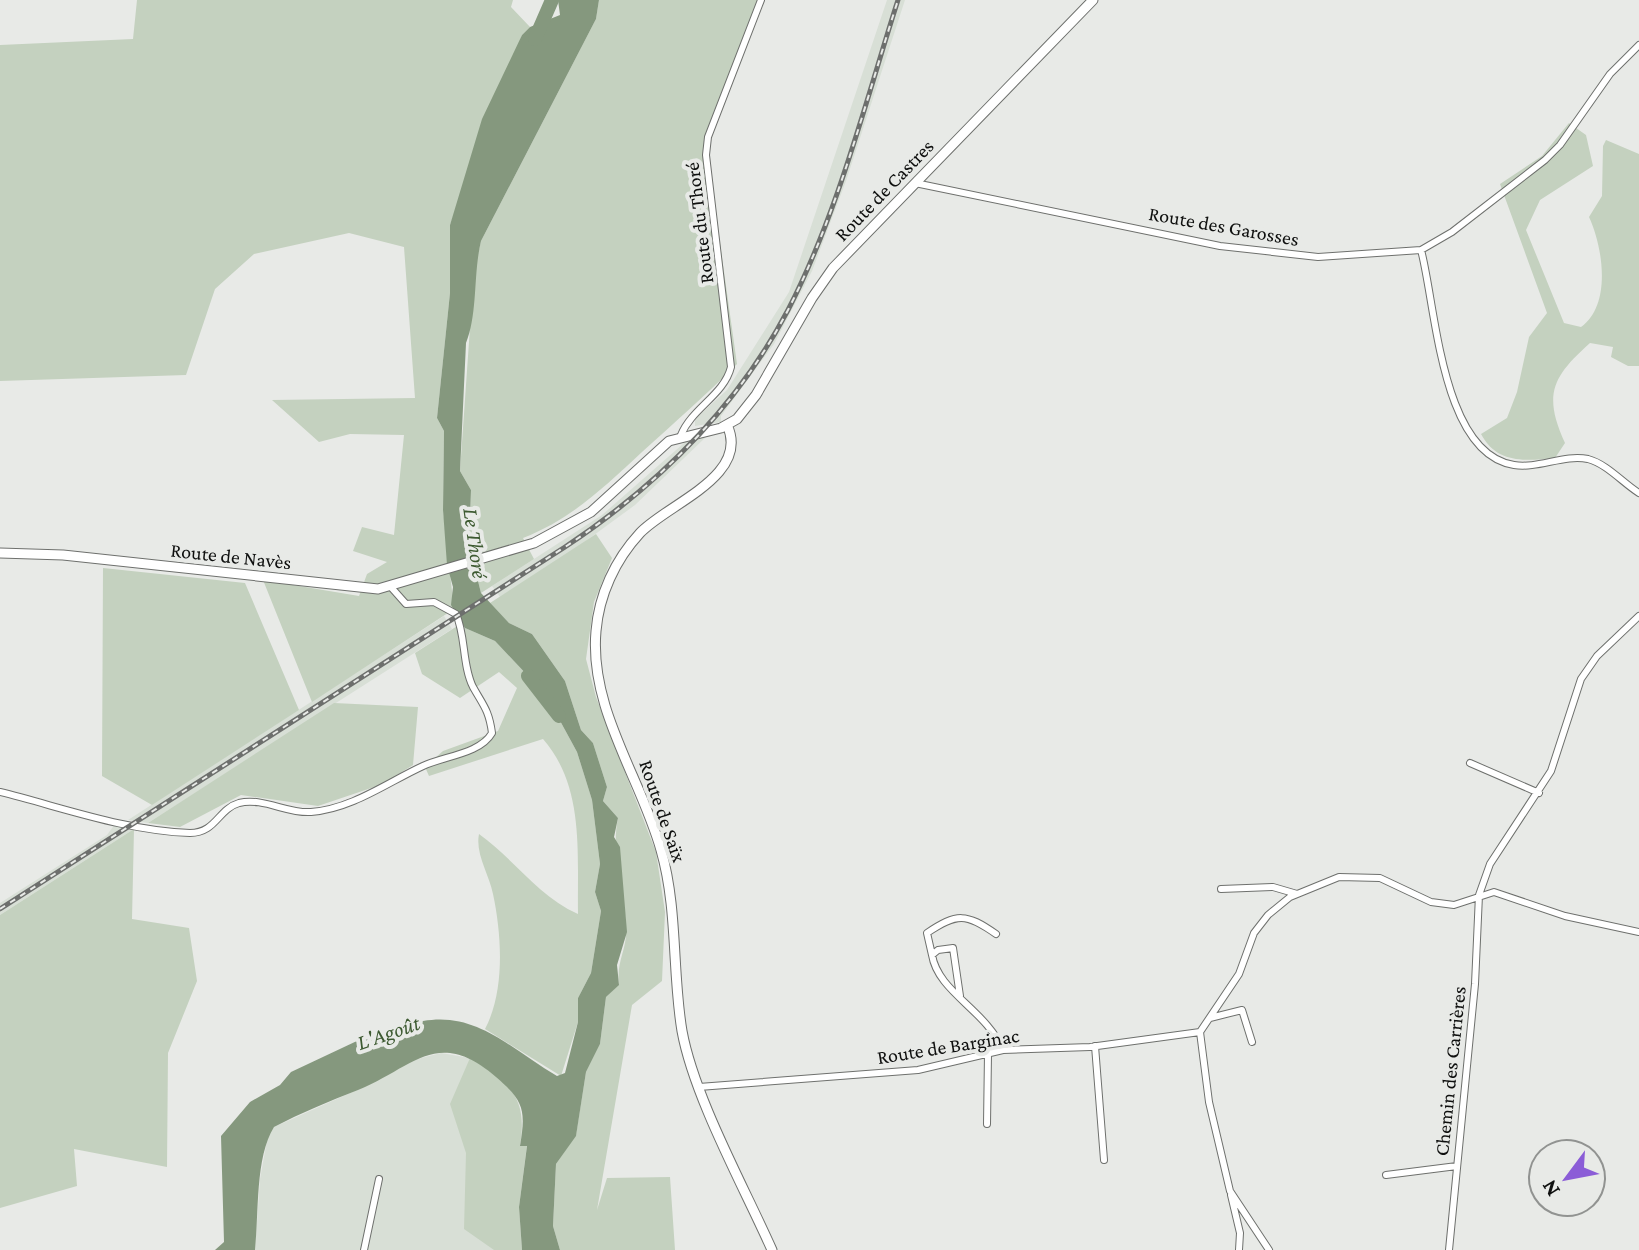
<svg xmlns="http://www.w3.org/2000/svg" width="1639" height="1250" font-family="'Crimson Pro',serif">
<rect width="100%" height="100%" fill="#e8eae7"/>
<path fill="#d8dfd6" d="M887,0H905L846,181L812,271L774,344L721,416V422L695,426V419L727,390L789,292Z
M692,436H707L635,505L579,546L500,597L492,586L602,515Z
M444,616L452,629L148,823L128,820Z
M115,824L134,829L0,915V903L107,835Z
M441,1053L470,1058L503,1250H255L260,1179L268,1135L274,1127L359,1089L405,1062Z"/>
<path fill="#c4d1bf" d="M137,0H513L511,7L530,27L522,35L450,225V293L437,418L444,431L443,510L454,609L312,702L263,580L359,596L367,574L387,562L353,551L362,527L394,535L404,435L350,434L319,442L272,400L415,398L404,247L349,233L254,254L215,289L186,375L0,381V45L133,39Z
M599,0H761L711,129L707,151L737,364C706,395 674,423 642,452C604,487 572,519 523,538L534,559L481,593L469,545L471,490L460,471L474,270L481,241L596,19Z
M1569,123L1586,135L1593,166L1540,200L1526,230L1564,323L1581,327C1612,305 1603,247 1589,217L1602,196L1603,146L1606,140L1639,154V366H1628L1611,357L1613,347L1590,343C1552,377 1543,395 1565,443L1555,458C1525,461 1497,464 1481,434L1507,418L1517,392L1529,337L1547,313L1500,184L1542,156Z
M596,534L612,558L594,602L586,659L596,697L656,852L665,912L662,981L632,1005L597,1210L607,1178L670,1177L675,1250H560L553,1226L556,1164L576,1135L586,1072L600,1044L606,997L619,984C616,962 627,949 626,930C626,892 610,856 618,818L603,801L607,787L593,743L581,730L565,681L532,634L509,623L490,603Z
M103,568L245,583L299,710L152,805L102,776Z
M462,623L465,628L495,641L546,695L577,752L592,800L600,864L595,892L601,911L591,973L578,998V1022L561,1076L485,1029C505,991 502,936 493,894C489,874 475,854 479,834C514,859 538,896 578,914C577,854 585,787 543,739L429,776L425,767L443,751L498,731L517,688L499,672L460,698L422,674L415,653Z
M334,703L418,707L413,765L383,784L318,806L241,795L180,827L148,823Z
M134,829L132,919L189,928L197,981L168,1053L167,1167L74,1149L77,1186L0,1208V915Z
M470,1058C510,1083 528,1097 520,1146L527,1145L519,1207L522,1250H494L464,1229L466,1153L450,1104Z"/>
<path fill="#85987e" d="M558,0H599L596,19L481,241C473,274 478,313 466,343L460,471L471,490L469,545L481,593L509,623L532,634L565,681L581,730L593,743L607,787L603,801L618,818L614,837L620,847L627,932L617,965L619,985L606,997L600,1044L586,1072L576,1136L556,1164L553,1226L560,1250H522L519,1207L527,1146H520C526,1110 524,1101 496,1077C437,1026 413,1068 358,1090C329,1101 301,1113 274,1127C255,1157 259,1214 255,1250H215L224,1242L221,1136L250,1102L280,1085L291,1072L359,1040C381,1040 401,1025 423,1021C478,1011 513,1051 557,1076L565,1073L578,1022V998L591,973L601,911L595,892L600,864L592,800L577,752L546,695L495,641L465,628L451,605L453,587L447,565L443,510L444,431L437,418L450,293V225L482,119L522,35L530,27L560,15Z"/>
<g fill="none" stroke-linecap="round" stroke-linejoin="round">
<path stroke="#85987e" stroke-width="14" d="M535,39L552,0
M528,676L559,716"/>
<g stroke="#6e706d" stroke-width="8">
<path id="street" d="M915,183L1220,246L1318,257L1421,250L1452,232L1545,160L1560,145L1610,74L1639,45
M1421,250C1436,306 1441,454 1514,465C1538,469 1564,454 1588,459C1607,464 1623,483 1639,493
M681,435C692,408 724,395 731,367L706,155L708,137L761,0
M1470,763L1539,793
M0,792C61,807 126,831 190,833C216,833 218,809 239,803C263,797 288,814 311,812C352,809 388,782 423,766C444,756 480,754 492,733C489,710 483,705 473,687C462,665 466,636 456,614L434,602L406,604L390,586
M1221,889L1273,887L1297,894
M932,955L927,933C957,913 966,913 996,934
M960,996L953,948L938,950L932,955C938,992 986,1010 1003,1050
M1210,1018L1242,1010L1252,1042
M1200,1032L1239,974L1254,933L1268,915L1290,897L1339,877L1380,878L1431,902L1454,905L1494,892L1565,916L1639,932
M1200,1032L1209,1102L1230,1191L1269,1250
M1095,1046L1104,1160
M699,1087L918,1070L1003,1050L1090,1047L1200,1032
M987,1124L988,1054
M1386,1175L1457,1166
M1231,1195L1240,1233L1239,1250
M364,1250L379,1179
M1449,1250L1475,984L1479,895L1490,864L1551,771L1581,679L1597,656L1639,616"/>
</g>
<g stroke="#6e706d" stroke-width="11">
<path id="secondary" d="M727,425C751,476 667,504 640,533C615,560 599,595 596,631C589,709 641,778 661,850C678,909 672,972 682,1031C694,1097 744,1187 772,1250
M0,553L63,555L378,589L534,543L591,512L669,441L721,428L737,419L756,395L812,298L833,268L1093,0"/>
</g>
<use href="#street" stroke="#fff" stroke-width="6"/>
<use href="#secondary" stroke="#fff" stroke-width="9"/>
<g stroke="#6d6f6d" stroke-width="5">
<path id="rail" d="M0,909L565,547C657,486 736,409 788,310C838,213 865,103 898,0"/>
</g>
<use href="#rail" stroke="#e8eae7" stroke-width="2" stroke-dasharray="6" stroke-linecap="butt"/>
</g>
<g text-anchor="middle" stroke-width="8" stroke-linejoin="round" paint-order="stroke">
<g font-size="20" fill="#0f100f" stroke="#e8eae7">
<text transform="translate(884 190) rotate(-46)" y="7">Route de Castres</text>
<text transform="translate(699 223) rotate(-97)" y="7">Route du Thoré</text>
<text transform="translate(1224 226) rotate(10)" y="7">Route des Garosses</text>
<text transform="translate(231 556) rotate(6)" y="7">Route de Navès</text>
<text transform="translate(663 811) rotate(71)" y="7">Route de Saïx</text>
<text transform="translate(948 1046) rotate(-9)" y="7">Route de Barginac</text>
<text transform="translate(1450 1071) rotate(-84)" y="7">Chemin des Carrières</text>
</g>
<g font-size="22" font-style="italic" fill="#3d5a31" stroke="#e8eae7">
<text transform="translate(476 543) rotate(82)" y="8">Le Thoré</text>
<text transform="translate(388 1032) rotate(-19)" y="8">L'Agoût</text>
</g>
</g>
<g transform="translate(1567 1178) rotate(238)"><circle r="38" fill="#e8eae7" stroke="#919391" stroke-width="2"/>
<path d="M0-6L14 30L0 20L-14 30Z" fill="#8b5dd7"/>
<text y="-12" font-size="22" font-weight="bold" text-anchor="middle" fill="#0f100f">N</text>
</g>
</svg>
